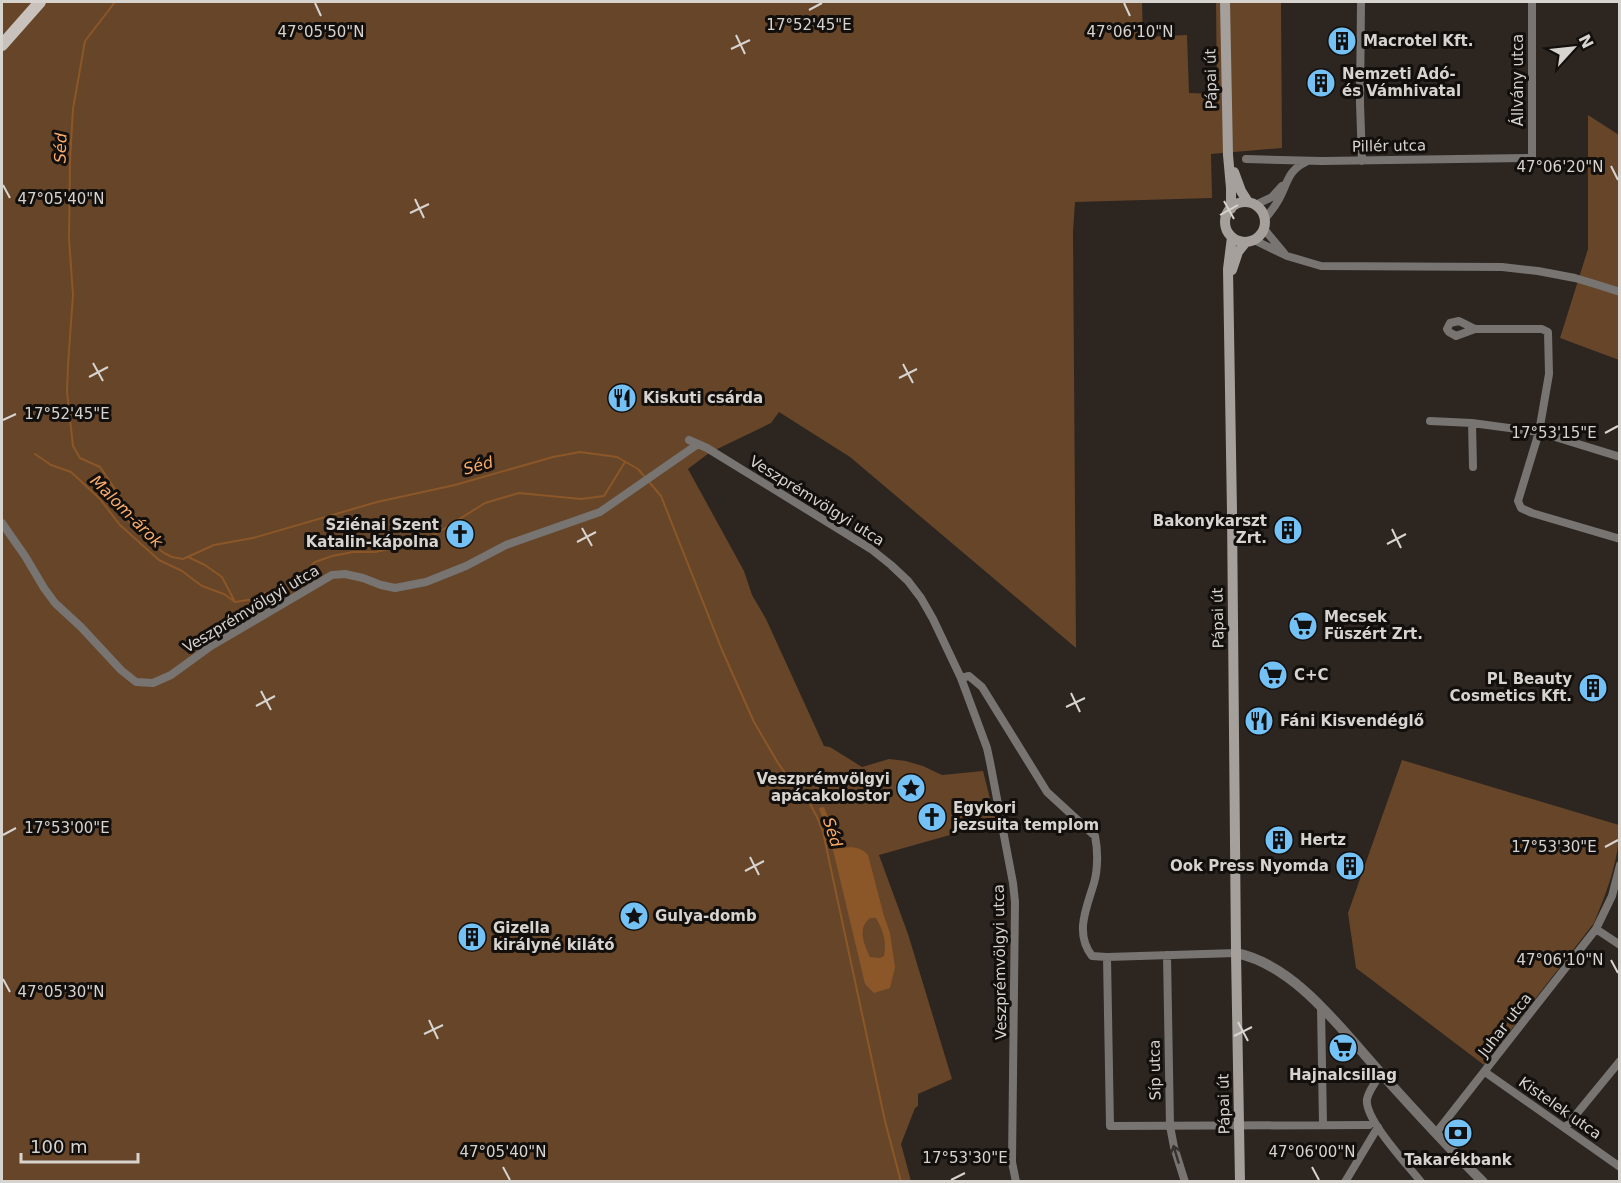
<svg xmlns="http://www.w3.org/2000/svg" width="1621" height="1183" font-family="'DejaVu Sans',sans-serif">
<rect width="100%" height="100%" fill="#2c2520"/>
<path fill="#664529" d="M2,2H1142L1143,37L1187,35L1189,93L1217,94L1216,2H1281L1282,148L1211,154L1212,198L1075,202L1073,231L1076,648L850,457L779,412L771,423L709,453L688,469L744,571L752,595L766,619L824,746L830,747L862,767L889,759L906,761L923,766L942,775L983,771L996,822L879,855L908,934L952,1079L918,1094V1106L915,1108L901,1144L911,1181L2,1182Z
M1588,115L1619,135V360L1560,338L1588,249Z
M1402,760L1619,825C1620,858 1607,892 1594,923L1484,1065L1356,968L1348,913Z"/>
<path fill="#8c5728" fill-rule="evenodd" d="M824,807L840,848C851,847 859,846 868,855L884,916L890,933L895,967L890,988L874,993L865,984L834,854L819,808ZM870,918H876C883,930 887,942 884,956L880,958L870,957C864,944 857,928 870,918Z"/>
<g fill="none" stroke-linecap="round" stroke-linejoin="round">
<path stroke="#8c5728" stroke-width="2" d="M115,2L85,41L73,109L70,160L69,239L73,295L68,365L67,392L73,446L80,458L100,467L123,501L130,524L148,541L164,553L172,557L183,559L214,545L253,538L377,502L455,485L553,457L580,452L617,457L638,469L661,496L722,650L754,722L778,763L792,783L809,802L817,817L823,832L885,1121L901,1182
M35,454L51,465L71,472L100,499L120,525L159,560L182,571L202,586L224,594L235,602L254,599L265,593L280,592L298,584L304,573L315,562L332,556L353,552H375L407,545L434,535L485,503L519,493L581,499L604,496L625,462
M188,557L205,565L222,577L234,600"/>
<path stroke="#777471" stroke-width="8" d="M1361,2L1360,103L1362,161
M1246,159L1322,161L1532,158V2
M1255,205L1272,197L1282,186
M1265,219C1270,212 1275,207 1279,199C1288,183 1287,171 1306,162
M1264,229L1284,253
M1254,240L1287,256L1321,266L1502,267L1538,271L1575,278L1595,284L1620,292
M1475,329L1456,336L1449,332L1447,329L1450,323L1459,321L1475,329H1542L1548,332L1549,374L1539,432L1518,501L1521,508L1532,513L1620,539
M1430,421L1472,423L1539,432L1620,457
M1472,423L1473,467
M689,440L707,448L871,549L891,565L908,581L921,598L933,619L961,678L987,748L990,762L1013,883L1015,902L1012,1162L1016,1182
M2,523L25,556L44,588L55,603L81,627L121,670L136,682L153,683L171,675L211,646L332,575L345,574L363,578L381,585L395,588L426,582L466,566L506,545L600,512L698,444
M961,678L969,676L982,687L1047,792L1095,836C1098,850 1098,869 1094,883C1087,907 1074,933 1092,956L1107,957L1236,953
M1596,929L1620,945
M1167,955L1170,1126L1174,1147L1185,1182
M1107,957L1110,1126L1369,1125
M1321,1007L1323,1125
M1485,1072L1620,1167
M1381,1074C1376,1081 1369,1090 1367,1099C1364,1119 1408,1165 1421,1182
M1565,1128L1620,1061
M1436,1133L1596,929L1612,896L1620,865
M1345,1182L1378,1127"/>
<path stroke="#777471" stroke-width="10" d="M1236,953C1295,965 1341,1029 1379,1071C1413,1109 1447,1146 1483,1182"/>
<path stroke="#a5a09b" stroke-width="10" d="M1225,2L1228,155L1231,188V209
M1234,172L1241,191L1248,202
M1225 222a20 20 0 1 1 40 0a20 20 0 1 1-40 0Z
M1232,237L1228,269L1232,512L1236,953L1240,1182
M1232,270L1238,252L1246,242"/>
<path stroke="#c9c2bc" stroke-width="12" d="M2,45L40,2"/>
</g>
<defs><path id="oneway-shaft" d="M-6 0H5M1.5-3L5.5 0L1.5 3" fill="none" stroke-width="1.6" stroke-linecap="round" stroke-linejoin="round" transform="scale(1.5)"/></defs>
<use stroke="#35322f" href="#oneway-shaft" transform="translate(1176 1154) rotate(-107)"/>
<path fill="none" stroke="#d7d3cf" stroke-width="2" d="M315,3L321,16M1124,3L1130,16M809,10L822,3M736,35L745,54M731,49L750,40M1611,166L1618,180M3,185L10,198M415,199L424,218M1224,201L1234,219M410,213L429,204M1220,215L1238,205M93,363L103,381M903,364L913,383M89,377L108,367M899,378L917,369M3,420L16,414M1605,433L1618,426M582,528L592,546M1392,529L1401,548M577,542L596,532M1387,544L1406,534M261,691L271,710M1071,693L1080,712M256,706L275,696M1066,707L1085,698M3,835L16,828M1605,847L1618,840M750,857L759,875M745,871L764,861M1611,960L1618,973M3,979L10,992M429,1020L438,1039M1238,1022L1248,1041M424,1034L443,1025M1234,1036L1252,1027M503,1167L510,1180M1312,1167L1319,1180M951,1180L965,1173"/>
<defs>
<g id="building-disc" transform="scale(1.5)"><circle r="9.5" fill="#73c1f5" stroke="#120f0c"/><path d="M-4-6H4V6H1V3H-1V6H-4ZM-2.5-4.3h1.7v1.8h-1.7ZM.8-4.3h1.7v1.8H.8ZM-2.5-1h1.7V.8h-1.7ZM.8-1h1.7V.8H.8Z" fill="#111"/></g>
<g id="restaurant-disc" transform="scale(1.5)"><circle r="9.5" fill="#73c1f5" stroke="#120f0c"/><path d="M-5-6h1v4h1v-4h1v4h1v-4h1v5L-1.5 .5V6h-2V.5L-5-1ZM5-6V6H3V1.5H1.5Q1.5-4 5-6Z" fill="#111"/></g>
<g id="church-disc" transform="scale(1.5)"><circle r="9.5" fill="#73c1f5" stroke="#120f0c"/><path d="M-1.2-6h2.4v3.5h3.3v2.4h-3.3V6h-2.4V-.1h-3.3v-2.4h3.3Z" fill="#111"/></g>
<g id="supermarket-disc" transform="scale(1.5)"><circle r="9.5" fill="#73c1f5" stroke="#120f0c"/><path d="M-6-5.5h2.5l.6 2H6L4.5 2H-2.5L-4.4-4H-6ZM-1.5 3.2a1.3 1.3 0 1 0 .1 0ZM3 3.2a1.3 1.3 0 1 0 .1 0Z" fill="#111"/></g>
<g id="sight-disc" transform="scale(1.5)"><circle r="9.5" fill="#73c1f5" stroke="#120f0c"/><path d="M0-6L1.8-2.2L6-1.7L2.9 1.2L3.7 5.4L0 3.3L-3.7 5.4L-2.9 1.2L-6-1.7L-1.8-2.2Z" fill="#111"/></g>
<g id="bank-disc" transform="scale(1.5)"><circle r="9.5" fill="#73c1f5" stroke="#120f0c"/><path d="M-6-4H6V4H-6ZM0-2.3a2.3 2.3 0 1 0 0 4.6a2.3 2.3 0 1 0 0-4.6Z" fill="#111"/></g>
</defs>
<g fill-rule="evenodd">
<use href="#building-disc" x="1342" y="41"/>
<use href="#building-disc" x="1321" y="83"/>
<use href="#restaurant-disc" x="622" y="398"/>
<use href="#building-disc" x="1288" y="530"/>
<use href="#church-disc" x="460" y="534"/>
<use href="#supermarket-disc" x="1303" y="626"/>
<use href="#supermarket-disc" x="1273" y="675"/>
<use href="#building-disc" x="1593" y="688"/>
<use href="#restaurant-disc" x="1259" y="721"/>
<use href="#sight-disc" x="911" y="788"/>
<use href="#church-disc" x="932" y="817"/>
<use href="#building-disc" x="1279" y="840"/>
<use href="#building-disc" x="1350" y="866"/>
<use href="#sight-disc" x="634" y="916"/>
<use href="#building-disc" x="472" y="937"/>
<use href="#supermarket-disc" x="1343" y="1048"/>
<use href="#bank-disc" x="1458" y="1133"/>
</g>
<g text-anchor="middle" stroke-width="6" stroke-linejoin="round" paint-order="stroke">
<g font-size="15" font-weight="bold" fill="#d7d3cf" stroke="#120f0c" text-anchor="start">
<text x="1363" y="46">Macrotel Kft.</text>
<text x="1342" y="79">Nemzeti Adó-<tspan x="1342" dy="17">és Vámhivatal</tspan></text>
<text x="643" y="403">Kiskuti csárda</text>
<text x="1267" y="526" text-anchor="end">Bakonykarszt<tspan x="1267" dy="17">Zrt.</tspan></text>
<text x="439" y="530" text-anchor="end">Sziénai Szent<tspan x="439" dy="17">Katalin-kápolna</tspan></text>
<text x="1324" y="622">Mecsek<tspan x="1324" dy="17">Füszért Zrt.</tspan></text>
<text x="1294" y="680">C+C</text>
<text x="1572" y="684" text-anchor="end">PL Beauty<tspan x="1572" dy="17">Cosmetics Kft.</tspan></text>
<text x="1280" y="726">Fáni Kisvendéglő</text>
<text x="890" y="784" text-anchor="end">Veszprémvölgyi<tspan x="890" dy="17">apácakolostor</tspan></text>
<text x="953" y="813">Egykori<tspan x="953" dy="17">jezsuita templom</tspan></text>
<text x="1300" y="845">Hertz</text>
<text x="1329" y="871" text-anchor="end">Ook Press Nyomda</text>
<text x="655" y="921">Gulya-domb</text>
<text x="493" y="933">Gizella<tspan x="493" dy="17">királyné kilátó</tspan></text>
<text x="1343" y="1080" text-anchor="middle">Hajnalcsillag</text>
<text x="1458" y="1165" text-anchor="middle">Takarékbank</text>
</g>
<g font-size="15" fill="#d7d3cf" stroke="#120f0c">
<text transform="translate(1211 79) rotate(-91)" y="5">Pápai út</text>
<text transform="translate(1518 80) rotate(-90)" y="5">Állvány utca</text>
<text transform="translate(1389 146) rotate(-1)" y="5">Pillér utca</text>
<text transform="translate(817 501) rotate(32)" y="5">Veszprémvölgyi utca</text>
<text transform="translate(251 609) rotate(-31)" y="5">Veszprémvölgyi utca</text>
<text transform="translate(1218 618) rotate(-91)" y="5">Pápai út</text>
<text transform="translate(1000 962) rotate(-91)" y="5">Veszprémvölgyi utca</text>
<text transform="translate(1505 1025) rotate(-52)" y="5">Juhar utca</text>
<text transform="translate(1155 1070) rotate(-91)" y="5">Síp utca</text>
<text transform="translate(1224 1104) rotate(-91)" y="5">Pápai út</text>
<text transform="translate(1560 1108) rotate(35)" y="5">Kistelek utca</text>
</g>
<g font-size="16" font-style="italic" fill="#fbad6b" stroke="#120f0c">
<text transform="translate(60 148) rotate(-88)" y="6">Séd</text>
<text transform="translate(478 465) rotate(-15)" y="6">Séd</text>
<text transform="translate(127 511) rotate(45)" y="6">Malom-árok</text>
<text transform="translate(833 832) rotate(72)" y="6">Séd</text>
</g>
</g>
<g font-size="15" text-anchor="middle" fill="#d7d3cf" stroke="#120f0c" stroke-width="6" stroke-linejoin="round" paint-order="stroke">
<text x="809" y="30">17°52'45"E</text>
<text x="321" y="37">47°05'50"N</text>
<text x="1130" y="37">47°06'10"N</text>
<text x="1560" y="172">47°06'20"N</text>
<text x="61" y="204">47°05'40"N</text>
<text x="67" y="419">17°52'45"E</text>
<text x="1554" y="438">17°53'15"E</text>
<text x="67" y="833">17°53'00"E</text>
<text x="1554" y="852">17°53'30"E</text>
<text x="1560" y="965">47°06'10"N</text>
<text x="61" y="997">47°05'30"N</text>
<text x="503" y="1157">47°05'40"N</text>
<text x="1312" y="1157">47°06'00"N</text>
<text x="965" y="1163">17°53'30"E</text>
</g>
<rect width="1621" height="1183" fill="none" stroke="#d7d3cf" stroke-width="6"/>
<g transform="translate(1573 48) rotate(63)" stroke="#120f0c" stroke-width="4.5" paint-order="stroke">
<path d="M0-4.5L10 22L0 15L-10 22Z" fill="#d7d3cf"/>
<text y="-9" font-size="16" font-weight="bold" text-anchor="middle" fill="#d7d3cf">N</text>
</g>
<path d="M21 1153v9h117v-9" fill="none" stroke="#d7d3cf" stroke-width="3"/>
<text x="30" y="1153" font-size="18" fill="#d7d3cf" stroke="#120f0c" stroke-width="4.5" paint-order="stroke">100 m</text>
</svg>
